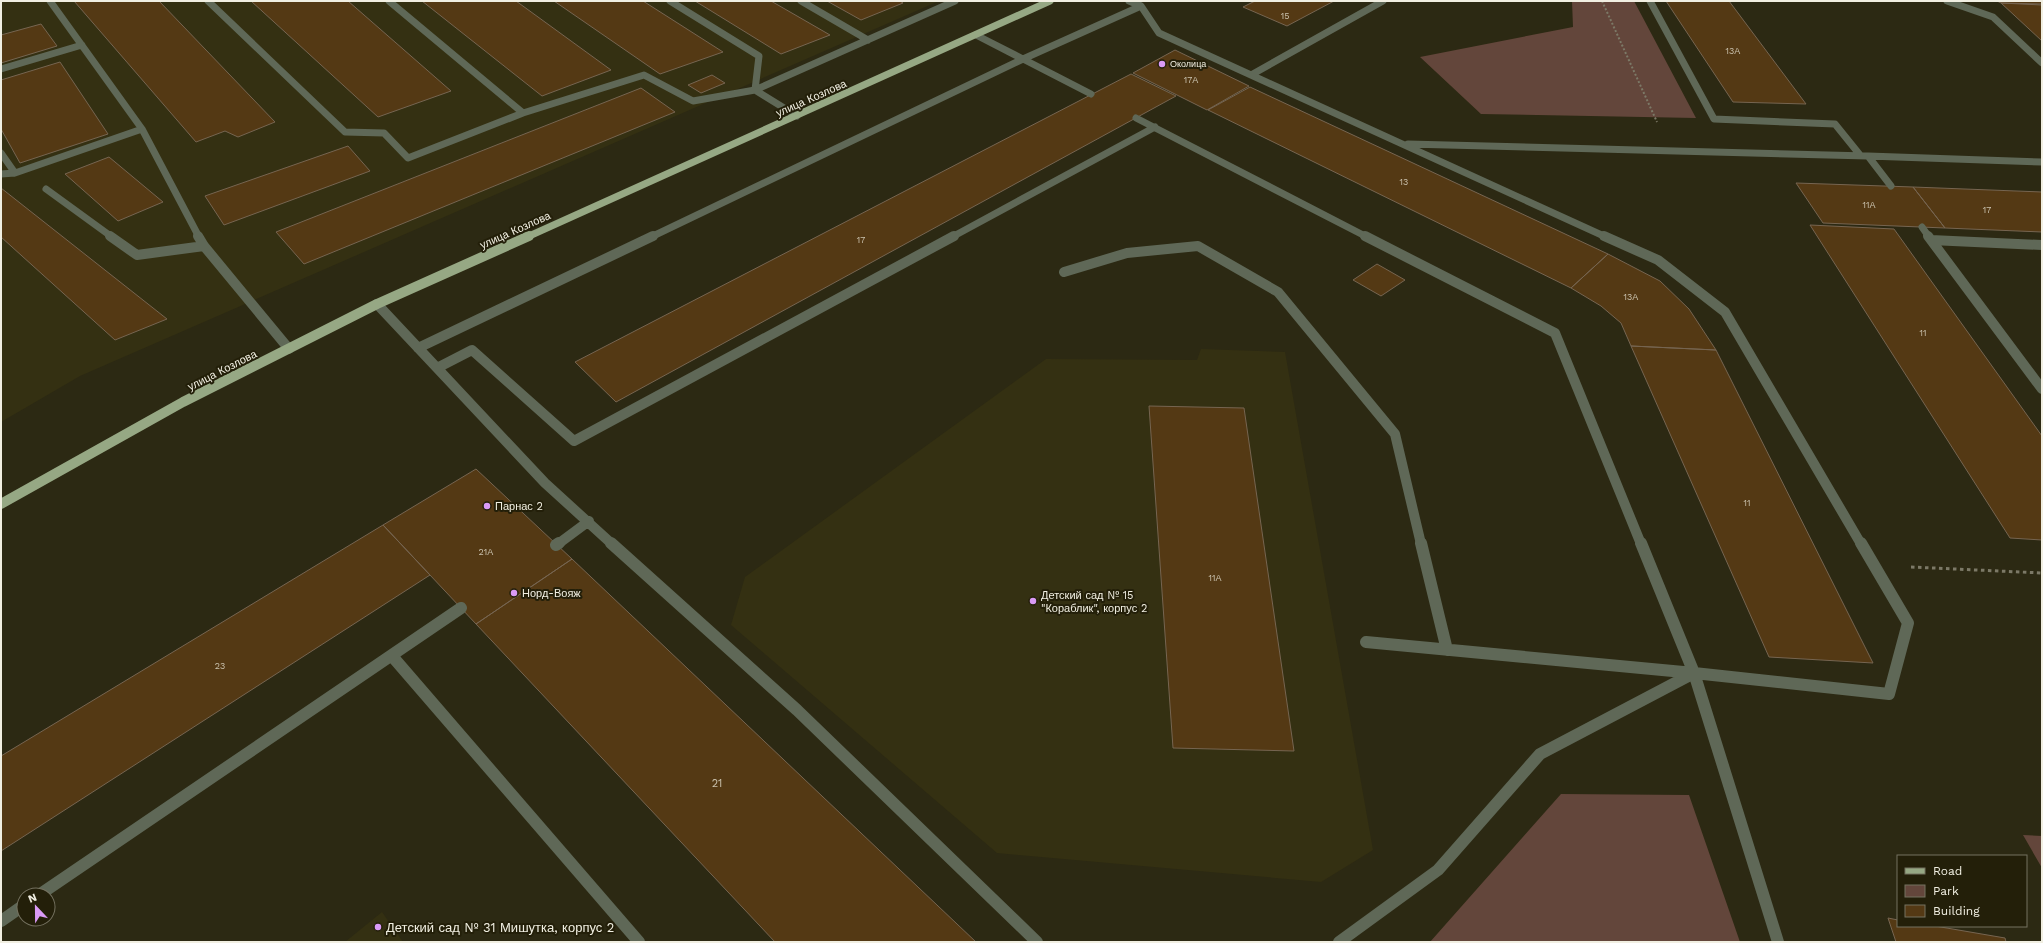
<svg xmlns="http://www.w3.org/2000/svg" width="2043" height="943" font-family="'Work Sans',sans-serif">
<rect width="100%" height="100%" fill="#2c2913"/>
<path fill="#343012" d="M1,1H939L80,376L1,422Z
M1201,349L1285,352L1373,850L1321,882L997,853L731,625L745,577L1046,359L1197,360Z
M382,912L403,942H345Z"/>
<path fill="#63463b" d="M1572,1H1634L1696,118L1481,114L1420,57L1573,27Z
M1561,794L1689,795L1740,942H1430Z
M2023,835L2042,836V868Z"/>
<path fill="#543914" stroke="#766551" d="M74,1H159L275,122L238,137L225,131L196,142Z
M251,1H348L451,91L378,117Z
M422,1H516L611,70L542,96Z
M554,1H643L723,52L660,74Z
M695,1H771L830,35L781,54Z
M827,1H900L903,3L861,20Z
M1255,1H1334L1287,26L1243,7Z
M1666,1H1729L1806,104L1733,102Z
M1997,1H2042V4L2001,3Z
M2001,3L2042,5V41Z
M41,24L57,46L1,63V35Z
M1175,50L1249,86L1207,110L1133,73Z
M60,62L108,134L20,163L1,129V80Z
M1131,74L1176,96L616,402L575,362Z
M712,75L725,83L701,93L688,85Z
M1250,87L1608,254L1571,288L1208,110Z
M641,88L675,112L304,264L276,232Z
M348,146L370,171L224,225L205,196Z
M109,157L163,202L118,221L65,174Z
M1796,183L1913,187L1945,228L1823,223Z
M1913,187L2042,192V232L1945,228Z
M1,188L167,319L115,340L1,237Z
M1810,225L1894,229L2042,436V540L2010,538Z
M1608,254L1660,281L1689,309L1716,350L1631,346L1621,323L1601,306L1571,288Z
M1377,264L1405,280L1381,296L1353,280Z
M1631,346L1716,350L1873,663L1769,657Z
M1149,406L1244,408L1294,751L1173,748Z
M476,469L572,559L476,624L383,525Z
M383,525L430,575L1,851V756Z
M572,559L976,942H775L476,624Z
M1888,918L1898,920V926H1935L2005,938L2006,942H1896Z"/>
<g fill="none" stroke-linecap="round" stroke-linejoin="round">
<path stroke="#7c7967" stroke-width="2" stroke-dasharray="2 2" stroke-linecap="butt" d="M1602,1L1657,122"/>
<path stroke="#7c7967" stroke-width="3" stroke-dasharray="3.5 3.5" stroke-linecap="butt" d="M1911,567L2042,573"/>
<path stroke="#5f6857" stroke-width="7" d="M50,1L142,129
M208,1L345,132L384,133L408,158L523,113
M389,1L523,113L644,75L693,101L755,90L797,116
M670,1L759,56L755,90L955,1
M801,1L868,40
M1129,1L1141,6L1159,33L1251,75L1383,1
M1650,1L1714,119L1835,124L1860,155
M1947,1L1993,17L2042,63
M976,35L1023,59L1141,6L1139,5
M1,69L82,45
M1251,75L1606,237
M1136,118L1367,237
M1408,144L1868,156
M1,153L15,173
M1,174L15,173L142,129L199,237
M1891,186L1868,156L2042,162
M46,189L112,237
M1922,227L1929,237
M651,237L1023,59L1091,94
M952,237L1155,127"/>
<path stroke="#5f6857" stroke-width="10" d="M110,236L137,255L204,246
M198,236L204,246L289,349
M1365,236L1555,333L1641,544
M1604,236L1658,260L1725,312L1861,544
M1928,236L1931,240L2042,245
M1931,240L2042,389
M1064,272L1127,253L1198,246L1278,292L1395,434L1421,544
M377,304L545,483L612,544
M418,348L653,236
M437,368L472,350L574,441L954,236
M558,544L589,521"/>
<path stroke="#5f6857" stroke-width="12" d="M611,543L797,710L1037,942
M1421,543L1447,650
M1641,543L1694,673L1889,694L1908,623L1861,543
M556,545L559,543
M1366,642L1694,673
M392,656L639,942
M1694,673L1778,942
M39,895L461,608
M1,921L24,905
M1339,942L1438,870L1540,754L1694,673"/>
<path stroke="#96a884" stroke-width="7" d="M527,237L1050,1"/>
<path stroke="#96a884" stroke-width="10" d="M1,504L183,402L377,304L529,236"/>
</g>
<g fill="#da9af6" stroke="#231f09" stroke-width="1.5">
<circle cx="1162" cy="64" r="4"/>
<circle cx="487" cy="506" r="4"/>
<circle cx="514" cy="593" r="4"/>
<circle cx="1033" cy="601" r="4"/>
<circle cx="378" cy="927" r="4"/>
</g>
<g text-anchor="middle" stroke-width="4" stroke-linejoin="round" paint-order="stroke">
<g font-size="9" fill="#cac2ae">
<text x="1285" y="19">15</text>
<text x="1733" y="54">13А</text>
<text x="1191" y="83">17А</text>
<text x="1404" y="185">13</text>
<text x="1869" y="208">11А</text>
<text x="1987" y="213">17</text>
<text x="861" y="243">17</text>
<text x="1631" y="300">13А</text>
<text x="1923" y="336">11</text>
<text x="1747" y="506">11</text>
<text x="486" y="555">21А</text>
<text x="1215" y="581">11А</text>
<text x="220" y="669">23</text>
</g>
<g font-size="9" fill="#f1efe2" stroke="#231f09" text-anchor="start">
<text x="1170" y="67">Околица</text>
</g>
<g font-size="11" fill="#f1efe2" stroke="#231f09">
<text transform="translate(811 98) rotate(-24)" y="4">улица Козлова</text>
<text transform="translate(515 230) rotate(-24)" y="4">улица Козлова</text>
<text transform="translate(222 370) rotate(-27)" y="4">улица Козлова</text>
</g>
<g font-size="11" fill="#f1efe2" stroke="#231f09" text-anchor="start">
<text x="495" y="510">Парнас 2</text>
<text x="522" y="597">Норд-Вояж</text>
<text x="1041" y="599">Детский сад № 15<tspan x="1041" dy="13">"Кораблик", корпус 2</tspan></text>
</g>
<g font-size="11" fill="#cac2ae">
<text x="717" y="787">21</text>
</g>
<g font-size="13" fill="#f1efe2" stroke="#231f09" text-anchor="start">
<text x="386" y="932">Детский сад № 31 Мишутка, корпус 2</text>
</g>
</g>
<rect width="2043" height="943" fill="none" stroke="#f1efe2" stroke-width="4"/>
<rect x="1897" y="855" width="130" height="72" fill="#231f09" stroke="#757260"/>
<rect x="1905" y="868" width="20" height="6" fill="#96a884" stroke="#757260"/>
<text x="1933" y="875" font-size="12" fill="#f1efe2">Road</text>
<rect x="1905" y="885" width="20" height="12" fill="#63463b" stroke="#757260"/>
<text x="1933" y="895" font-size="12" fill="#f1efe2">Park</text>
<rect x="1905" y="905" width="20" height="12" fill="#543914" stroke="#757260"/>
<text x="1933" y="915" font-size="12" fill="#f1efe2">Building</text>
<g transform="translate(36 907) rotate(338)"><circle r="19" fill="#231f09" stroke="#757260"/>
<path d="M0-3L7 15L0 10L-7 15Z" fill="#da9af6"/>
<text y="-6" font-size="11" font-weight="bold" text-anchor="middle" fill="#f1efe2">N</text>
</g>
</svg>
